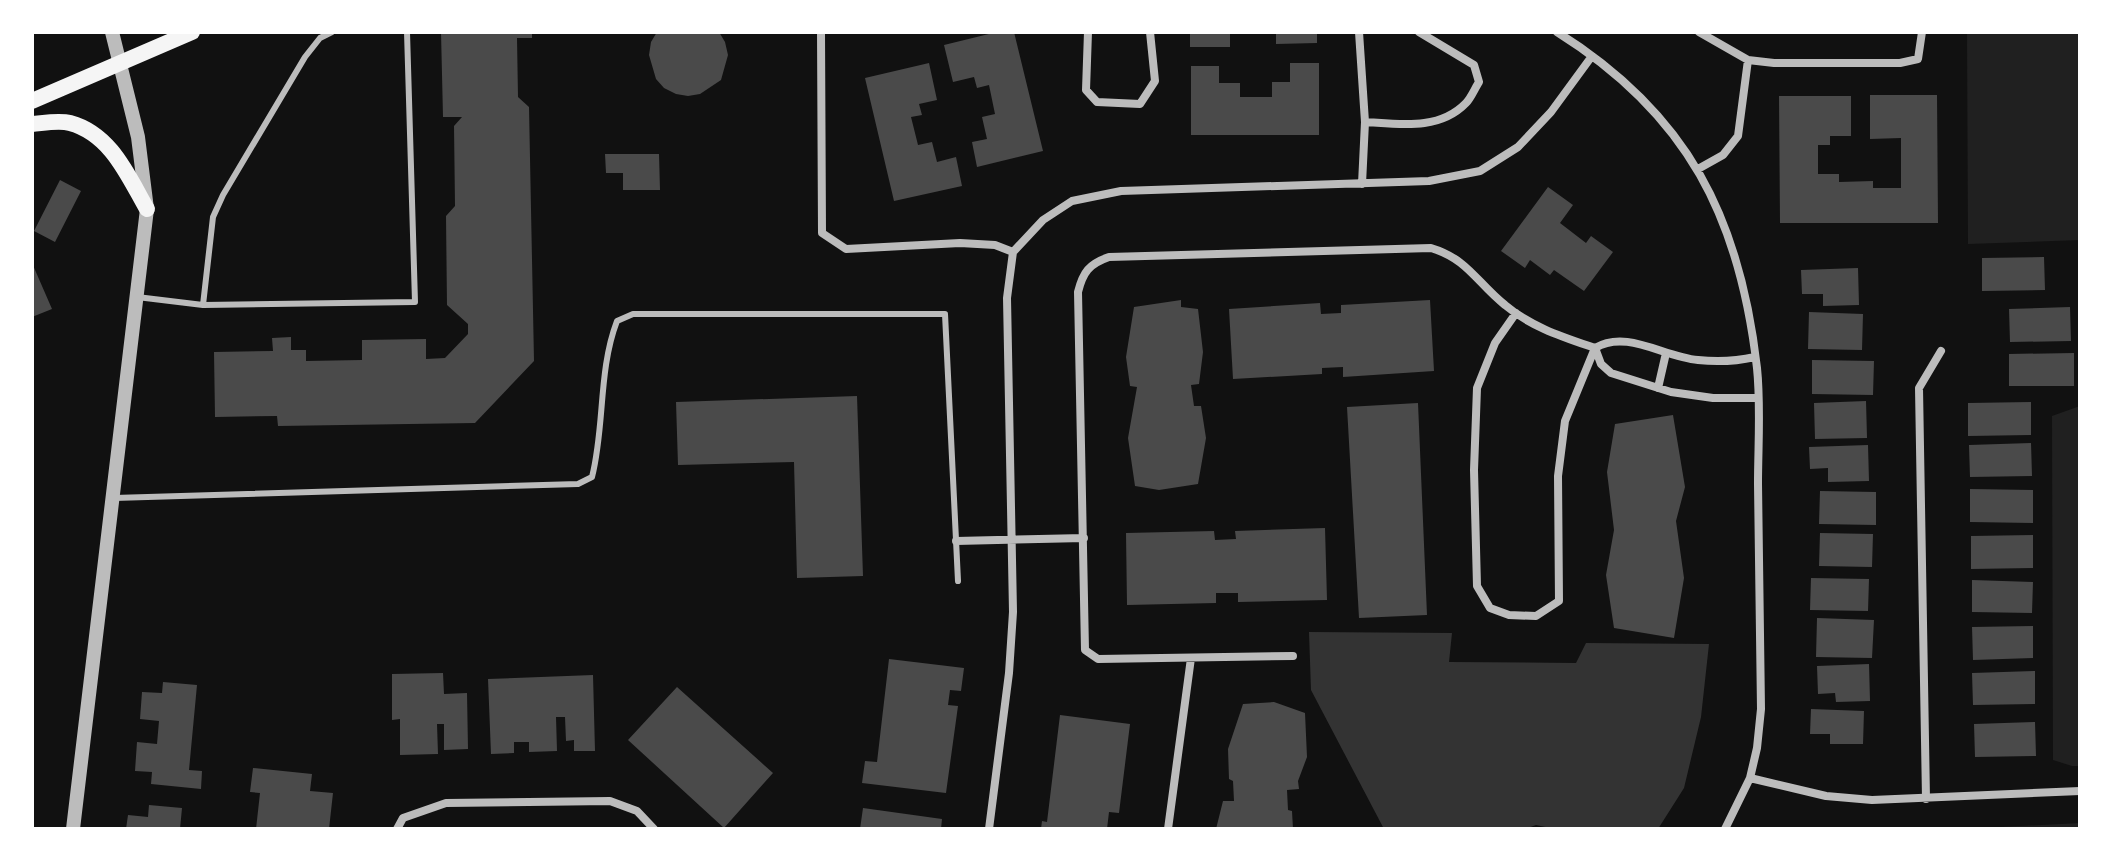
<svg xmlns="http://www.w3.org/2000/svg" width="2112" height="861" font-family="'Sofia Sans Condensed',sans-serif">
<rect width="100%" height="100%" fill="#111"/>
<path fill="#202020" d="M1967,32H2080V240L1968,244Z
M2080,406V766H2072L2053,760L2052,416Z
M2080,823V829H1961Z"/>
<path fill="#333" d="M1309,632L1452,633L1449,662L1576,663L1586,643L1709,644L1701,717L1684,788L1658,829H1555L1536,825L1525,829H1384L1311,690Z"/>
<path fill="#4a4a4a" d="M441,32H532V38H517L518,97L529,107L534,361L475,423L278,426L277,416L215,417L214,352L273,351L272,338L291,337V350H306V361L362,360V340L426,339V359L445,358L468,334V324L447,305L446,216L455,206L454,126L462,117H443Z
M657,32H719L725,42L728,55L721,80L700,94L688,96L676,94L664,88L656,79L649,55L651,42Z
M997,32H1014L1043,151L977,167L972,142L987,139L982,117L995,114L989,85L977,88L974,77L953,82L944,45Z
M1190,32H1230V47H1190Z
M1276,32H1317V43L1276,44Z
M929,63L937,100L919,104L922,115L911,117L918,145L932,142L937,162L956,157L962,186L894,201L865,78Z
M1290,63H1319V135H1191V66H1219V83H1240V97H1272V82H1290Z
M1870,95H1937L1938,223H1780L1779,96H1851V136H1830V145H1818V174H1839V182L1873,181V188H1901V138L1870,139Z
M605,154H659L660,190H623V173H606Z
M60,180L81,191L55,242L34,231Z
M1548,187L1573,205L1560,223L1586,243L1591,236L1613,252L1584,291L1554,270L1550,275L1530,260L1525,268L1501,251Z
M2044,257L2045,290L1982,291V258Z
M32,263L52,309L32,317Z
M1858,268L1859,305L1823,306V294H1802L1801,270Z
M1181,300V307L1198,309L1203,352L1199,384L1191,385L1194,406H1201L1206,438L1198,484L1159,490L1135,486L1128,438L1137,387L1130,386L1126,357L1134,307Z
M1430,300L1434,371L1343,377V367L1322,368V374L1233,379L1229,309L1320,303L1321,314L1341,313V305Z
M2070,307L2071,341L2010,342L2009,309Z
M1809,312L1863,314L1862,350L1808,349Z
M2074,353V386H2009V354Z
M1812,360L1874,361L1873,395L1812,394Z
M857,396L863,576L797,578L794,462L678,465L676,402Z
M1866,401L1867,438L1815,439L1814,403Z
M2031,402V435L1968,436V403Z
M1418,403L1427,615L1359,618L1347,407Z
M1673,415L1685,487L1676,521L1684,578L1674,638L1614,628L1606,575L1614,530L1607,472L1615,424Z
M2031,443L2032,476L1970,477L1969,445Z
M1868,445L1869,481L1828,482V468L1810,469L1809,447Z
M1970,489L2033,490V523L1970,522Z
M1820,491L1876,492V525L1819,524Z
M1325,528L1327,600L1238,602V593H1216V603L1127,605L1126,533L1214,531L1215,540L1236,539L1235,531Z
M1820,533L1873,534L1872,567L1819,566Z
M2033,535V568L1971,569V536Z
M1811,578L1869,579L1868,611L1810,610Z
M1972,580L2033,582L2032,613L1972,612Z
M1817,618L1874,620L1872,658L1816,657Z
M2033,626V658L1973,660L1972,627Z
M889,659L964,668L961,691L950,690L948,705L958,706L946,793L862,783L865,761L877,762Z
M1869,664L1870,701L1836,702L1835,693L1818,694L1817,666Z
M2035,671V704L1973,705L1972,673Z
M443,673L444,694L467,693L468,749L444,750V724H437L438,754L400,755V719L392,720V674Z
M593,675L595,751H574V740L566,741L565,717H556L557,751L529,752V742H514V753L491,754L488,679Z
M163,682L197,685L189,770L202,771L201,789L151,784L152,772L135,771L137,742L157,744L159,721L140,719L142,692L162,693Z
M677,687L773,773L724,828L628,740Z
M1274,702L1305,713L1307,757L1298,781L1299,789L1287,790L1288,810L1292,811L1293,829H1216L1223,801H1234L1233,781L1229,779L1228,749L1243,704Z
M1811,709L1864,711L1863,744H1830V734H1810Z
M1060,715L1130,724L1119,813L1109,812L1107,829H1041L1042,821L1047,822Z
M2035,722L2036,756L1975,757L1974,724Z
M253,768L312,774L310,791L333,793L329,829H256L260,793L250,792Z
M149,805L182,808L180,829H126L128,815L148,817Z
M863,808L942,819L941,829H860Z"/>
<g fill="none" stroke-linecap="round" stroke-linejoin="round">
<path stroke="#bcbcbc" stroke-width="6" d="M137,297L203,305L415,302L407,32
M203,305L213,217L223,195L305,57L320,38L332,32
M114,498L578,484L592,477C605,426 598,371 617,321L633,314H945L958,581"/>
<path stroke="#bcbcbc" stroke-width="8" d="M821,32L822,233L846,249L960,243L995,245L1013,252
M1088,32L1086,90L1097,102L1140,104L1155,81L1150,32
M1359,32L1365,122L1362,184
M1557,32C1688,114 1740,218 1757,368C1761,406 1758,446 1758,484C1759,559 1760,634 1761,709L1757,748L1750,778L1725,829
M1699,32L1748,60L1774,63H1900L1918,59L1922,32
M1365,122C1399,124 1439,131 1466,103C1471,98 1475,88 1479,82L1474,65L1419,32
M1698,169L1723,155L1738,136L1748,60
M1516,313L1495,343L1477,388L1474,470L1477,586L1490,608L1509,615L1536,616L1559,601L1558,476L1565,421L1595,348C1627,329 1663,357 1698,360C1716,362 1737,361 1755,357
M1658,388L1666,353
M956,541L1084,538
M1293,656L1098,659L1085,650L1078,292C1083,272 1089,264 1109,257L1431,248C1468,259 1477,283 1505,305C1531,327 1563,337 1595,348L1601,364L1611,373L1671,392L1713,398H1757
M1750,778L1826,796L1872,800L2080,791
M1926,799L1919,388L1941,351
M397,829L403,818L446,803L610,801L637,811L654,829
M989,829L1009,673L1013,612L1007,298L1013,252L1043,220L1072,201L1121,191L1429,181L1480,171L1518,147L1551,112L1592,56
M1168,829L1191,658"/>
<path stroke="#bcbcbc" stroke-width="14" d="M73,829L147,209L138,137L112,32"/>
<path stroke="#f5f5f5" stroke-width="16" d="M32,101L192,32
M32,124C44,123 59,120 70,123C111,134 128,176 147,209"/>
</g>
<rect width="2112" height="861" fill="none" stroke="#ffffff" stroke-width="68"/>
</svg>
